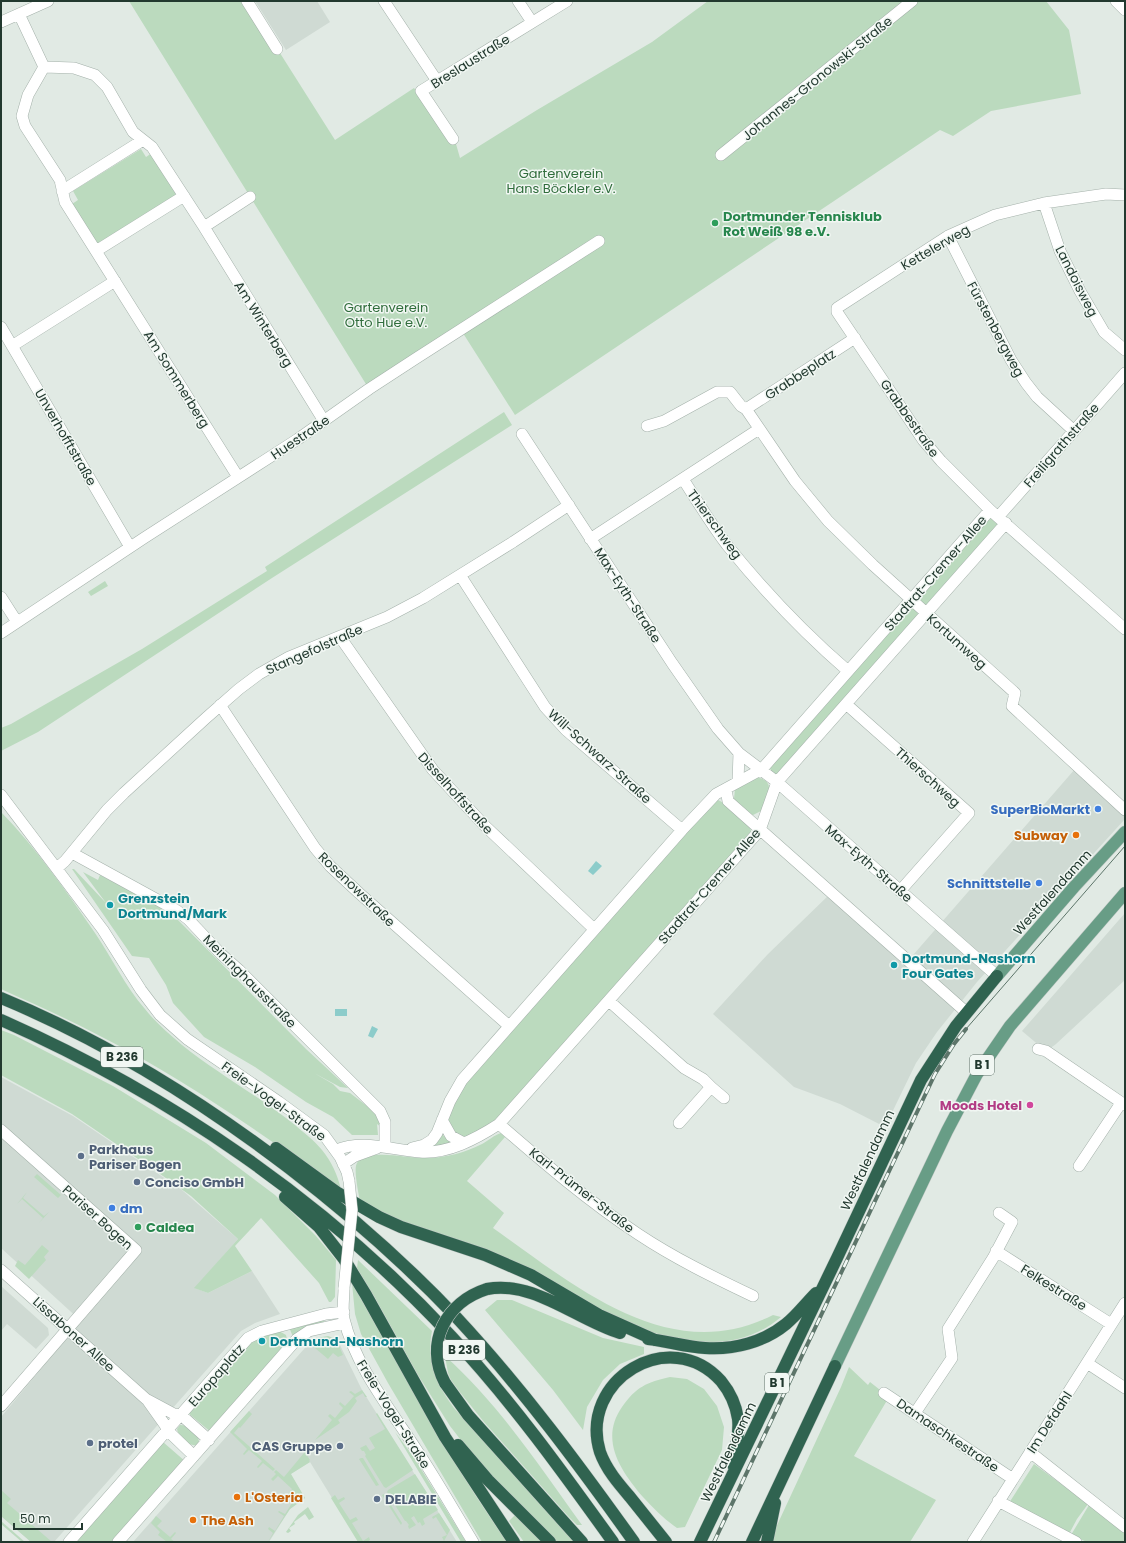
<svg xmlns="http://www.w3.org/2000/svg" width="1126" height="1543" font-family="Poppins,sans-serif">
<rect width="100%" height="100%" fill="#e1eae4"/>
<path fill="#cfdad3" d="M255,1H317L330,22L286,50Z
M1075,769L1125,814V819L977,982L937,1032L916,1063L885,1127L840,1104L794,1087L713,1014L768,954L830,894L907,962Z
M1125,913V980L1056,1044L1052,1047L1046,1048L1041,1047L1022,1031Z
M1,1077L73,1116L182,1190L238,1239L195,1288L208,1293L252,1271L280,1314L255,1323L241,1331L54,1542H31L1,1516V1417L81,1321L1,1248Z
M1,1286L48,1328L49,1335L36,1349L7,1324L1,1331Z
M334,1338L338,1341L362,1390L457,1542H359L310,1462L290,1474L305,1498L290,1509L269,1542H133L312,1340Z"/>
<path fill="#bbdabe" d="M129,1H247L335,140L414,88L456,144L460,158L537,110L652,42L708,1H1046L1069,30L1081,94L991,111L953,136L940,130L515,415L461,330L369,389Z
M141,149L146,157L152,153L178,194L97,244L72,204L78,200L73,191Z
M504,412L512,425L272,578L38,732L1,751V728L11,724L142,649L267,571L265,567Z
M990,516L999,523L926,605L919,600V598Z
M105,581L108,586L91,596L88,592Z
M909,608L917,610L918,615L778,774L776,775L771,772L770,767Z
M756,777C778,781 767,797 761,811L753,815L747,813L734,799L735,789Z
M718,800L722,802L750,827L751,831L750,835L496,1121L469,1137L458,1136L449,1123L448,1115L465,1085L714,801Z
M1,812C36,848 67,892 95,933C112,958 125,986 145,1009C155,1022 169,1034 182,1045C218,1074 259,1096 295,1125C304,1133 314,1140 322,1150C331,1161 338,1175 341,1190C263,1135 185,1079 100,1036C68,1019 34,1004 1,989Z
M72,869H74L106,903L83,872L98,880L100,875L151,902L176,918L306,1049L348,1088L340,1087L314,1073L333,1084L340,1091L350,1093L376,1113L380,1118L381,1127L377,1124L378,1135H352L333,1117L306,1102L255,1067L204,1037L173,1003L166,985L149,958L132,956Z
M1,1030L14,1035L113,1086L206,1143L275,1195L316,1236L336,1260L335,1297L331,1302H329L319,1283L261,1218L235,1246L252,1271L208,1293L194,1288L238,1239L191,1196L163,1176L72,1114L1,1075Z
M441,1133L451,1143L427,1149Z
M501,1133L505,1137L467,1181L504,1213L493,1228C574,1285 669,1368 773,1315L781,1317C740,1351 698,1344 650,1332L416,1229L360,1202C359,1194 353,1170 357,1163C366,1148 407,1158 422,1158C442,1159 464,1153 482,1144C488,1141 494,1135 501,1133Z
M37,1174L61,1195L58,1198L34,1177Z
M27,1192L23,1198L44,1216L49,1212L39,1223L43,1218L22,1199L17,1204Z
M42,1245L49,1251L44,1257L46,1260L29,1279L15,1266L18,1260L25,1265Z
M358,1260L432,1331C426,1361 436,1384 454,1408L574,1542H557L510,1496L467,1448L450,1426L418,1375L374,1296L357,1268Z
M352,1283C402,1371 449,1460 507,1542H482L388,1383L361,1334L355,1314Z
M497,1300H512L603,1338L644,1347V1354L620,1364L603,1380L587,1407L583,1430L553,1390L485,1310Z
M323,1319L324,1322L305,1327L293,1337L289,1327Z
M279,1331L286,1335L288,1344L212,1433L188,1413L251,1341L258,1336Z
M328,1336L336,1339L343,1355L338,1357L333,1353L328,1359L309,1343L316,1338Z
M445,1356C499,1404 540,1467 582,1525H577L568,1516L484,1422L459,1391L451,1380L448,1373Z
M849,1367L868,1385L870,1382L889,1397L854,1456L936,1500L910,1542H772L773,1534L841,1387Z
M670,1377L687,1379L704,1389L717,1406L724,1427L722,1450L685,1527L677,1528C664,1519 654,1509 643,1497C621,1471 599,1440 622,1407C636,1387 647,1382 670,1377Z
M362,1390L367,1397H365L363,1393L355,1398L357,1401L349,1412L338,1420L340,1423L315,1440L332,1420L328,1416L330,1414L335,1418L343,1408L339,1404L340,1402L345,1406L354,1396L349,1392L351,1391L355,1394Z
M249,1411L252,1414L240,1428L239,1427L234,1433L275,1469L273,1471L263,1463L258,1468L257,1467L262,1461L249,1450L244,1455L243,1454L247,1449L230,1432Z
M377,1413L413,1470L386,1488L384,1487L365,1456L366,1455L364,1451H362L360,1448L366,1445L370,1451L375,1448L369,1438L385,1429L376,1414Z
M180,1425C188,1425 197,1433 199,1441L197,1445C189,1447 178,1437 177,1429Z
M395,1432L413,1456L466,1542H461Z
M163,1442L186,1462L115,1542H74Z
M311,1445L313,1449L306,1454L310,1460L309,1461L310,1462L291,1474L305,1498L290,1509L268,1542L273,1533L268,1529L269,1527L275,1531L284,1516L278,1512L279,1511L285,1514L294,1500L287,1495L292,1489L278,1476L273,1481L271,1479L276,1474L274,1472L276,1470L284,1477L304,1453L300,1449L302,1447L306,1450Z
M361,1458H363L379,1485L376,1486L359,1459Z
M1034,1464L1088,1504L1077,1519L1069,1534L1009,1503Z
M415,1474L438,1510L423,1519L425,1524L422,1526L420,1522L418,1523L414,1516L411,1518L416,1525L409,1529L408,1526L409,1525L406,1521H405L387,1492L388,1490Z
M1,1490L11,1499L7,1503L52,1542H31L1,1516Z
M384,1494L402,1523L401,1525L382,1495Z
M335,1495L338,1500L344,1497L345,1499L339,1503L350,1520L356,1517L358,1520L352,1523L363,1541L369,1537L370,1540L367,1542H358L331,1498Z
M1089,1505L1125,1533V1539L1123,1542H1087L1071,1535Z
M308,1507L314,1517L309,1520L305,1514L294,1522L295,1524L289,1528L291,1531L288,1533L286,1532L298,1515Z
M439,1513L450,1530L444,1541L442,1537L447,1535L436,1517L433,1519L432,1517Z
M515,1515L542,1542H524L509,1521Z
M156,1516L162,1521L157,1526L170,1537L175,1532L176,1533L171,1539L175,1542H167L158,1535L160,1532L151,1523Z
M1,1521L25,1542H22L1,1524Z"/>
<path fill="#8cccca" d="M596,861L602,866L593,875L588,871Z
M335,1009H347V1016H335Z
M372,1026L378,1029L373,1038L368,1036Z"/>
<g fill="none" stroke-linecap="round" stroke-linejoin="round">
<g stroke="#a4b1aa" stroke-width="12">
<path id="minor" d="M247,1L277,49
M384,1L437,81
M518,1L532,22
M1116,1L1125,10
M19,14L44,67L74,68L95,75L107,87L133,132L152,147L204,227L324,421
M1,22L48,1
M44,67L28,95L22,116L25,126L60,180L65,202L238,477
M453,139L421,91L567,1
M721,155L912,1
M62,191L143,140
M1125,195L1106,194L1044,203L995,215L948,236L837,308V312L923,440L941,461L990,510L1125,629
M1044,203L1060,251L1080,291L1104,332L1125,350
M204,227L250,197
M948,236L1011,360L1026,383L1037,397L1073,430
M96,251L184,196
M1,327L130,547
M12,346L115,281
M746,409L855,338
M647,426L664,421L717,392H730L741,406L746,409L795,481L828,521L873,565L1015,693L1012,706L1125,810
M522,434L672,663L718,729L739,753L777,782L997,976
M683,479C697,501 711,524 727,545C764,591 804,633 848,671
M998,517L1125,373
M590,539L759,429
M460,575L545,707L566,730L682,830
M1,597L17,622
M1,633L144,538L298,439L369,389L415,359L599,241
M340,637L433,770L484,825L594,929
M846,704L969,813L900,891
M220,705L315,848L330,866L359,893L509,1026
M738,782L739,753
M726,789L728,801L966,1012
M1,795L103,930L141,990L160,1015L187,1039L279,1102L324,1135L340,1157L347,1172L349,1181
M72,853L176,910L188,919L221,954L239,970L380,1111L385,1122V1147
M57,868L65,861L107,810L124,793L206,718L239,689L259,674L289,657L387,617L423,598L513,542L569,505
M609,1001L684,1068L703,1079L711,1087L679,1123
M1038,1049L1046,1051L1125,1105
M711,1087L724,1098
M442,1120L451,1136L464,1143
M499,1124C544,1163 588,1201 638,1234C674,1258 713,1277 753,1296
M1,1130L136,1250L1,1406
M412,1148L424,1145L432,1140L437,1133L450,1101L462,1080L682,830L716,794L762,769L990,510
M336,1150C363,1139 391,1150 420,1152C448,1154 476,1139 499,1124L760,830L777,782L1006,523
M343,1164L355,1156L377,1148
M1079,1166L1121,1103
M996,1251L1111,1324
M1,1270L146,1399L174,1414L181,1415L209,1440
M344,1288C344,1298 342,1309 344,1319C355,1365 390,1409 416,1449C436,1479 454,1511 473,1542
M1087,1363L1125,1388
M884,1393L1013,1479
M148,1401L165,1425L167,1430L194,1456
M915,1413L952,1358L948,1329L993,1258L1012,1222L999,1213
M1030,1452L1125,1527
M998,1501L1076,1542
M69,1542L248,1338L262,1331L326,1314L344,1312
M118,1542L297,1339L309,1331L345,1323
M973,1542L1125,1303"/>
</g>
<g stroke="#c1c8c5" stroke-width="13">
<path id="major" d="M997,976L1074,887L1125,832
M835,1366L947,1131L977,1074L1010,1026L1125,893"/>
</g>
<g stroke="#c1c8c5" stroke-width="13">
<path id="highway" d="M1,998C105,1041 200,1100 289,1168C349,1214 406,1264 457,1318C522,1388 579,1465 634,1542
M1,1020C169,1094 325,1201 451,1336C511,1400 562,1471 613,1542
M276,1148L338,1193L379,1217L401,1227L485,1255L531,1275L599,1315L655,1340
M285,1197L319,1227L344,1259L366,1295L445,1437L514,1542
M487,1289C534,1280 577,1320 620,1333
M648,1339C667,1341 686,1347 705,1348C734,1350 764,1342 786,1324C797,1315 806,1303 816,1293
M445,1383L468,1415L582,1542
M458,1445L488,1480L550,1542
M666,1542C654,1527 642,1512 630,1497C618,1483 606,1469 600,1452C578,1380 670,1324 721,1381C730,1392 736,1405 738,1419C740,1434 735,1450 732,1464
M700,1542L837,1258L921,1080L956,1026L997,976
M752,1542L835,1366
M767,1542L775,1503"/>
</g>
<use href="#minor" stroke="#fff" stroke-width="11"/>
<use href="#major" stroke="#689d86" stroke-width="12"/>
<use href="#highway" stroke="#306350" stroke-width="12"/>
<path stroke="#5d756a" stroke-width="1" d="M966,1029L1125,846"/>
<g stroke="#5d756a" stroke-width="4">
<path id="rail" d="M714,1542L935,1074L954,1044L966,1029"/>
</g>
<use href="#rail" stroke="#f1f7f3" stroke-width="2.5" stroke-dasharray="8" stroke-linecap="butt"/>
<g stroke="#a4b1aa" stroke-width="12" stroke-linecap="butt">
<path id="minor-bridge" d="M344,1288L352,1210L349,1181"/>
</g>
<g stroke="#c1c8c5" stroke-width="13" stroke-linecap="butt">
<path id="highway-bridge" d="M445,1383C424,1343 446,1302 487,1289"/>
</g>
<use href="#minor-bridge" stroke="#fff" stroke-width="11"/>
<use href="#highway-bridge" stroke="#306350" stroke-width="12"/>
</g>
<g fill="#2e9e5b" stroke="#f1f7f3" stroke-width="1.5">
<circle cx="715" cy="223" r="4"/>
<circle cx="138" cy="1227" r="4"/>
</g>
<g fill="#3f7fe0" stroke="#f1f7f3" stroke-width="1.5">
<circle cx="1098" cy="809" r="4"/>
<circle cx="1039" cy="883" r="4"/>
<circle cx="112" cy="1208" r="4"/>
</g>
<g fill="#e8710a" stroke="#f1f7f3" stroke-width="1.5">
<circle cx="1076" cy="835" r="4"/>
<circle cx="237" cy="1497" r="4"/>
<circle cx="193" cy="1520" r="4"/>
</g>
<g fill="#0f9aa8" stroke="#f1f7f3" stroke-width="1.5">
<circle cx="110" cy="905" r="4"/>
<circle cx="894" cy="965" r="4"/>
<circle cx="262" cy="1341" r="4"/>
</g>
<circle fill="#d1479c" stroke="#f1f7f3" stroke-width="1.5" cx="1030" cy="1105" r="4"/>
<g fill="#5c6f8a" stroke="#f1f7f3" stroke-width="1.5">
<circle cx="81" cy="1156" r="4"/>
<circle cx="137" cy="1182" r="4"/>
<circle cx="90" cy="1443" r="4"/>
<circle cx="340" cy="1446" r="4"/>
<circle cx="377" cy="1499" r="4"/>
</g>
<g text-anchor="middle" stroke-width="3" stroke-linejoin="round" paint-order="stroke">
<g fill="#f1f7f3" stroke="#60726a" stroke-width="1">
<rect x="101" y="1047" width="42" height="20" rx="3"/>
<rect x="970" y="1055" width="24" height="20" rx="3"/>
<rect x="443" y="1340" width="42" height="20" rx="3"/>
<rect x="765" y="1373" width="24" height="20" rx="3"/>
</g>
<g font-size="12" font-weight="bold" fill="#22392f">
<text x="122" y="1061">B 236</text>
<text x="982" y="1069">B 1</text>
<text x="464" y="1354">B 236</text>
<text x="777" y="1387">B 1</text>
</g>
<g font-size="13" fill="#22392f" stroke="#f1f7f3">
<text transform="translate(470 61) rotate(-32)" y="5">Breslaustraße</text>
<text transform="translate(817 78) rotate(-39)" y="5">Johannes-Gronowski-Straße</text>
<text transform="translate(935 247) rotate(-30)" y="5">Kettelerweg</text>
<text transform="translate(1077 281) rotate(63)" y="5">Landoisweg</text>
<text transform="translate(264 324) rotate(58)" y="5">Am Winterberg</text>
<text transform="translate(996 329) rotate(62)" y="5">Fürstenbergweg</text>
<text transform="translate(800 374) rotate(-33)" y="5">Grabbeplatz</text>
<text transform="translate(177 379) rotate(58)" y="5">Am Sommerberg</text>
<text transform="translate(910 418) rotate(55)" y="5">Grabbestraße</text>
<text transform="translate(66 437) rotate(60)" y="5">Unverhofftstraße</text>
<text transform="translate(300 437) rotate(-34)" y="5">Huestraße</text>
<text transform="translate(1061 445) rotate(-49)" y="5">Freiligrathstraße</text>
<text transform="translate(715 524) rotate(54)" y="5">Thierschweg</text>
<text transform="translate(935 573) rotate(-49)" y="5">Stadtrat-Cremer-Allee</text>
<text transform="translate(628 595) rotate(57)" y="5">Max-Eyth-Straße</text>
<text transform="translate(957 641) rotate(42)" y="5">Kortumweg</text>
<text transform="translate(314 649) rotate(-24)" y="5">Stangefolstraße</text>
<text transform="translate(600 756) rotate(42)" y="5">Will-Schwarz-Straße</text>
<text transform="translate(928 777) rotate(42)" y="5">Thierschweg</text>
<text transform="translate(456 793) rotate(48)" y="5">Disselhoffstraße</text>
<text transform="translate(869 863) rotate(41)" y="5">Max-Eyth-Straße</text>
<text transform="translate(709 886) rotate(-49)" y="5">Stadtrat-Cremer-Allee</text>
<text transform="translate(357 889) rotate(44)" y="5">Rosenowstraße</text>
<text transform="translate(1052 892) rotate(-48)" y="5">Westfalendamm</text>
<text transform="translate(250 981) rotate(45)" y="5">Meininghausstraße</text>
<text transform="translate(274 1101) rotate(36)" y="5">Freie-Vogel-Straße</text>
<text transform="translate(867 1160) rotate(-65)" y="5">Westfalendamm</text>
<text transform="translate(582 1190) rotate(38)" y="5">Karl-Prümer-Straße</text>
<text transform="translate(98 1217) rotate(42)" y="5">Pariser Bogen</text>
<text transform="translate(1054 1287) rotate(32)" y="5">Felkestraße</text>
<text transform="translate(74 1334) rotate(42)" y="5">Lissaboner Allee</text>
<text transform="translate(216 1375) rotate(-49)" y="5">Europaplatz</text>
<text transform="translate(394 1414) rotate(58)" y="5">Freie-Vogel-Straße</text>
<text transform="translate(1049 1422) rotate(-57)" y="5">Im Defdahl</text>
<text transform="translate(948 1435) rotate(34)" y="5">Damaschkestraße</text>
<text transform="translate(728 1452) rotate(-64)" y="5">Westfalendamm</text>
</g>
<g font-size="13" fill="#306d3c" stroke="#f1f7f3">
<text x="561" y="178">Gartenverein<tspan x="561" dy="15">Hans Böckler e.V.</tspan></text>
<text x="386" y="312">Gartenverein<tspan x="386" dy="15">Otto Hue e.V.</tspan></text>
</g>
<g font-size="13" font-weight="bold" fill="#27864d" stroke="#f1f7f3" text-anchor="start">
<text x="723" y="221">Dortmunder Tennisklub<tspan x="723" dy="15">Rot Weiß 98 e.V.</tspan></text>
<text x="146" y="1232">Caldea</text>
</g>
<g font-size="13" font-weight="bold" fill="#366cbe" stroke="#f1f7f3" text-anchor="end">
<text x="1090" y="814">SuperBioMarkt</text>
<text x="1031" y="888">Schnittstelle</text>
<text x="120" y="1213" text-anchor="start">dm</text>
</g>
<g font-size="13" font-weight="bold" fill="#c56008" stroke="#f1f7f3" text-anchor="start">
<text x="1068" y="840" text-anchor="end">Subway</text>
<text x="245" y="1502">L'Osteria</text>
<text x="201" y="1525">The Ash</text>
</g>
<g font-size="13" font-weight="bold" fill="#0d838f" stroke="#f1f7f3" text-anchor="start">
<text x="118" y="903">Grenzstein<tspan x="118" dy="15">Dortmund/Mark</tspan></text>
<text x="902" y="963">Dortmund-Nashorn<tspan x="902" dy="15">Four Gates</tspan></text>
<text x="270" y="1346">Dortmund-Nashorn</text>
</g>
<g font-size="13" font-weight="bold" fill="#b23c85" stroke="#f1f7f3" text-anchor="end">
<text x="1022" y="1110">Moods Hotel</text>
</g>
<g font-size="13" font-weight="bold" fill="#4e5e75" stroke="#f1f7f3" text-anchor="start">
<text x="89" y="1154">Parkhaus<tspan x="89" dy="15">Pariser Bogen</tspan></text>
<text x="145" y="1187">Conciso GmbH</text>
<text x="98" y="1448">protel</text>
<text x="332" y="1451" text-anchor="end">CAS Gruppe</text>
<text x="385" y="1504">DELABIE</text>
</g>
</g>
<rect width="1126" height="1543" fill="none" stroke="#22392f" stroke-width="4"/>
<path d="M14 1523v6h68v-6" fill="none" stroke="#22392f" stroke-width="2"/>
<text x="20" y="1523" font-size="12" fill="#22392f" stroke="#f1f7f3" stroke-width="3" paint-order="stroke">50 m</text>
</svg>
